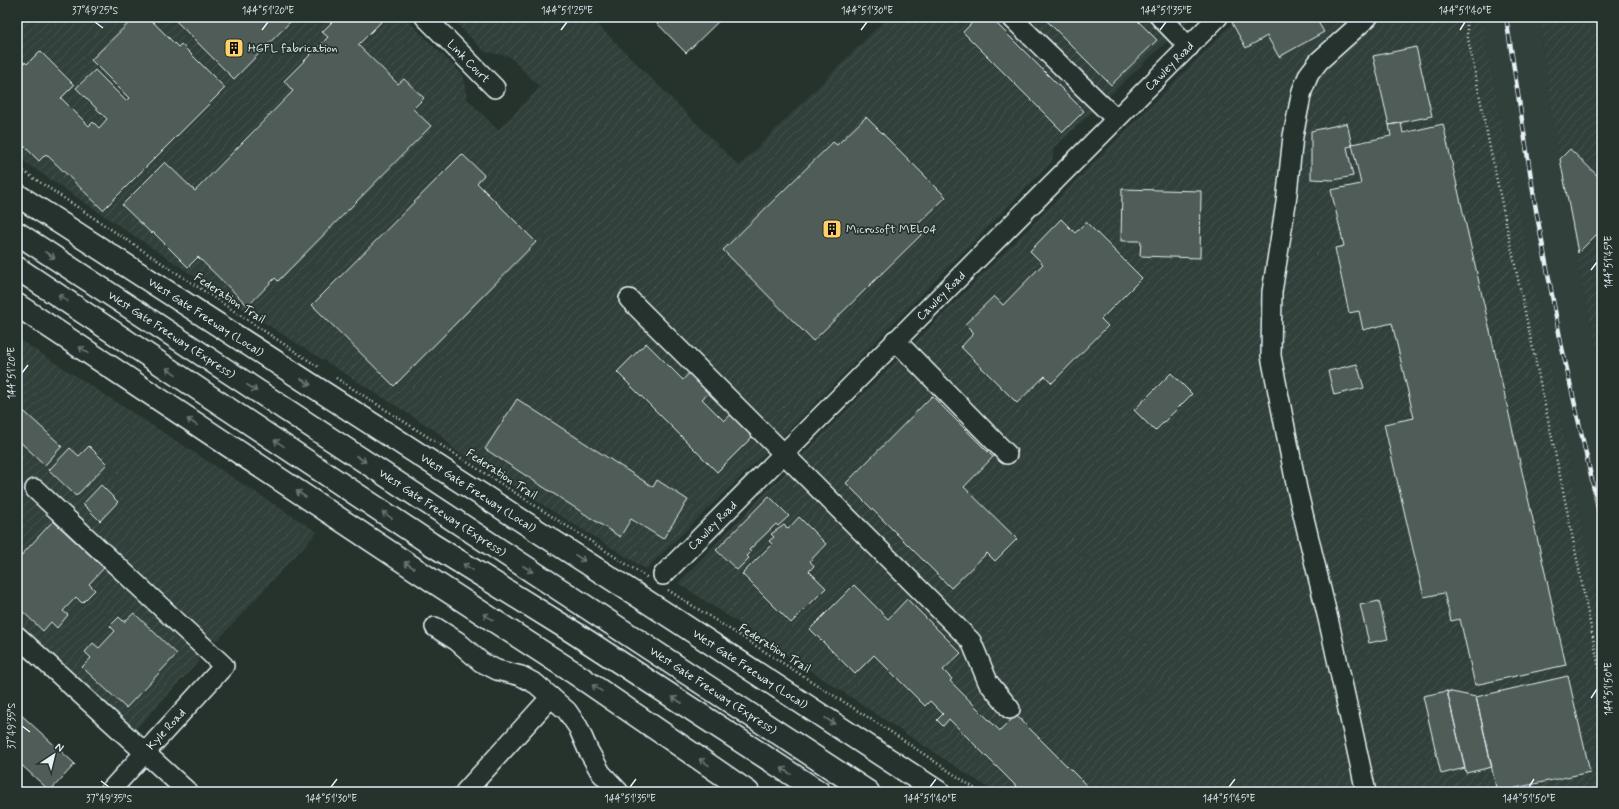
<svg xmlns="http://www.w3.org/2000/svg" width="1619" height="809" font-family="Mynerve,sans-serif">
<defs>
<pattern id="industrial-furrows" width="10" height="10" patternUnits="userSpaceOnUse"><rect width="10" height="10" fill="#333f3a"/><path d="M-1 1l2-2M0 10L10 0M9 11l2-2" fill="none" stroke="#47524e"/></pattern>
</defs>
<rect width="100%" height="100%" fill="#26332d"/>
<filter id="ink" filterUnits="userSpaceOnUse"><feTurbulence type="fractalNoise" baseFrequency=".025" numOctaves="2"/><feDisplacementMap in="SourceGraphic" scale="8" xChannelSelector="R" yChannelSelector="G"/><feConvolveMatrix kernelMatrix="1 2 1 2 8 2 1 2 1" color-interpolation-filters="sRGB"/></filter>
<g filter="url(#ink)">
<path fill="#333f3a" d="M1481,17H1539L1555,139L1580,277L1602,375V626Z"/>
<path fill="url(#industrial-furrows)" d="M17,17H404L463,75L467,99L498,130L540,87L509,56L485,52L450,17H590L739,166L888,17H1193L1054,148L1052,162L781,438L646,569L456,451L439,433L252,315L17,157Z
M1239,17H1481L1602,626V792H994L678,583L802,455Z
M1539,17H1602V375L1580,277L1555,139Z
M17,338L317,532L218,640L207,639L196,650L199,661L135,730L17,621Z"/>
<path fill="#505c59" stroke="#e8f1f8" d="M135,17H148L178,47L181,44L225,88L103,210L46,154L39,161L17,139V69L25,62L27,64L40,51L74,85L61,98L89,126L93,122L99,128L107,119L76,88L95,70L126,101L129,98L91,60Z
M172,17H295L234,79Z
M330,17H378L382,21L358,45L398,84L404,79L424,98L413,109L431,126L278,281L275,278L248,306L198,257L188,267L153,232L152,234L122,205L165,162L195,191L293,91L284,81L328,37L322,32L333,21Z
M651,17H723L686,53Z
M978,17H990L1084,111L1063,132L963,32Z
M1043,17H1134L1157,40L1111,85Z
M1239,17H1315L1324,32L1279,57L1267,36L1246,48L1232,23Z
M1416,47L1432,116L1389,125L1373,56Z
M866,117L946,197L916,226L923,233L813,341L723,250L833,142L837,145Z
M1347,123L1352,146L1347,147L1353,176L1334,180L1311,179V131Z
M1401,123L1403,133L1443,124L1566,665L1475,685L1460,619L1451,621L1444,593L1424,597L1384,424L1414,418L1392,323L1363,330L1359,311L1349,313L1335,248L1344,246L1331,190L1361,184L1352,144L1391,136L1389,125Z
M1570,149L1602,180V229L1578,253L1560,159Z
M462,154L484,175L477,183L536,242L394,386L312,305Z
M1122,189L1201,191L1200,258L1140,256L1141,241H1121Z
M1061,219L1075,233L1086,222L1142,278L1101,319L1108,326L1052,383L1045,376L1017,403L961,347L974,333L965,324L994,296L1003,305L1043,264L1030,251Z
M646,343L683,380L689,373L709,393L702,399L724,421L734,412L755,434L717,472L617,372Z
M1357,364L1364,388L1334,395L1328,371Z
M1171,373L1192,394L1155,431L1134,410Z
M932,396L993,457L964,487L1017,539L995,561L987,553L951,588L846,483Z
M517,399L653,487L657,480L688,500L663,539L631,519L620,537L485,449Z
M17,405L62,446L45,465L17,439Z
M89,446L107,464L76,496L49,470L70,448L79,456Z
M101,485L118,502L100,521L83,504Z
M769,496L789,516L778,526L776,524L749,550L751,552L747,556L749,558L737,570L716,550Z
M799,517L826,544L810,561L814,566L809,571L826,588L791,623L742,574L772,544L769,541L774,537L771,534L784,525L788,529Z
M53,521L104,568L89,584L95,590L82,603L76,597L63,611L68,615L57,628L51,622L43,631L17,606V560Z
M854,585L888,619L907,599L961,653L943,670L952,679L950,681L1000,731L1016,715L1093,792H1022L949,719L943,726L937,720L943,714L930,701L925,706L874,655L855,674L810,629Z
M1379,601L1388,639L1369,643L1360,605Z
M134,613L177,654L126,708L82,667L91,658L85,652L93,643L99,648L115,631L110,626L119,617L124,622Z
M1568,676L1590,772L1497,792L1476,697Z
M1447,691L1476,697L1492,767L1466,773Z
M1447,691L1465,768L1441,774L1423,696Z
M17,711L75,764L50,791L17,761Z"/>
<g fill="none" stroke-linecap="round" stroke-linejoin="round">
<g stroke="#e8f1f8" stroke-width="22">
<g id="minor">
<path id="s1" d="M425,17L495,88"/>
<path d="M1011,17L1116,119"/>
<path d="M1160,17L1189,47"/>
<path d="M629,299L971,641L988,682L1010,709"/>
<path d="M895,340L1007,454"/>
<path d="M35,489L224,666L109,792"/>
<path id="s2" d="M663,575L1218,17"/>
<path d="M435,627L457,641L481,662L497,670L521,676L536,684L567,711L578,727L588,750L601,773L619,792"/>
<path d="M17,636L188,792"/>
<path d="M465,792L551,697"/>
<path d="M1366,792L1330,627L1297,489L1271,356L1272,292L1286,203L1293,136L1302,91L1309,74L1319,61L1368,17"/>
</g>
</g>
<g stroke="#e8f1f8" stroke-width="25">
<g id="highway">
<path id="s3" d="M17,195L677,621L938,792"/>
<path id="s4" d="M17,233L868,792"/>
<path d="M17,268L431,544L573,632L819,792"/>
<path d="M17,305L442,587L573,672L748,792"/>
</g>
</g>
<path stroke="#e8f1f8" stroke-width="2.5" stroke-dasharray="1 3" stroke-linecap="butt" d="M1467,17V33L1489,143L1559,471L1602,682
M17,167L320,368
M336,378L648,578
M668,590L891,732L980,792"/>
<use href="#minor" stroke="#26332d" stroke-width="19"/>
<use href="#highway" stroke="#26332d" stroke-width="22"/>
<g stroke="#e8f1f8" stroke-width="4.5">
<path id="rail" d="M1506,17L1536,210L1561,343L1602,525"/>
</g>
<use href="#rail" stroke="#26332d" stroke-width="3" stroke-dasharray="9" stroke-linecap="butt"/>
</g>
<defs><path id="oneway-shaft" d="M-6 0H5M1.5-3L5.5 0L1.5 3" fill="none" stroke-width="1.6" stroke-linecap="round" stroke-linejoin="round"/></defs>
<g stroke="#6a7674">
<use href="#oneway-shaft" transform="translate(50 255) rotate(33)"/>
<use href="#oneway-shaft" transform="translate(63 298) rotate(-146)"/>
<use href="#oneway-shaft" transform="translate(84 350) rotate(-146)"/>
<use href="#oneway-shaft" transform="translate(171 371) rotate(-146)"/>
<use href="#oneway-shaft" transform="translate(306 382) rotate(33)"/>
<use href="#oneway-shaft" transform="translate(252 388) rotate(33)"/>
<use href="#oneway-shaft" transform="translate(192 422) rotate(-147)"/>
<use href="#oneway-shaft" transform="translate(279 443) rotate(-146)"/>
<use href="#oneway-shaft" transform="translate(361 459) rotate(33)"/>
<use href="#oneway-shaft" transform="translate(301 494) rotate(-147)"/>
<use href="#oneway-shaft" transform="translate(387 515) rotate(-146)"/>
<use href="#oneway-shaft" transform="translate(580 558) rotate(33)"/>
<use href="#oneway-shaft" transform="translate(409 565) rotate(-147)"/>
<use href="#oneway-shaft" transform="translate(468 567) rotate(-148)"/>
<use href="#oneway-shaft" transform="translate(528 569) rotate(33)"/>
<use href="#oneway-shaft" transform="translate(488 617) rotate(-147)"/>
<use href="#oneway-shaft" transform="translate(597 688) rotate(-146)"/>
<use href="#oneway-shaft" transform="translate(677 700) rotate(-147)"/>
<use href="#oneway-shaft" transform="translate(830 721) rotate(33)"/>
<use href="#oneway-shaft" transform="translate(704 762) rotate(-146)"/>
<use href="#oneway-shaft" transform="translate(786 771) rotate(-147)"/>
</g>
</g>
<path fill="none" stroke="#e8f1f8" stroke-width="1.5" d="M95,22L103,28M262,30L268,22M561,30L567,22M861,30L867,22M1160,30L1166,22M1460,30L1465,22M1591,270L1597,262M22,373L28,365M1591,698L1597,689M22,726L30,732M101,781L109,787M331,787L337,779M630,787L636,779M930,787L936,779M1229,787L1235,779M1529,787L1534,779"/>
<defs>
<g id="building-square" transform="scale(1)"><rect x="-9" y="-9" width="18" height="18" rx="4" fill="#ffd166" stroke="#26332d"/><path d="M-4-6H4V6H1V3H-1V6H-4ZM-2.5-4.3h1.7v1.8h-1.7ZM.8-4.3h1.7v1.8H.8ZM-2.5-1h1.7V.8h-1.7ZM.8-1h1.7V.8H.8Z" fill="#111"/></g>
</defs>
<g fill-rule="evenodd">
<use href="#building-square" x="234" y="48"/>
<use href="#building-square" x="832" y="229"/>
</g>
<g text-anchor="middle" stroke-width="3.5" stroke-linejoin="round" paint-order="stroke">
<g font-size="12" fill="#e8f1f8" stroke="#26332d" text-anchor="start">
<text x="248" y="52">HGFL fabrication</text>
<text x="846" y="233">Microsoft MEL04</text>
</g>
<g font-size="12" fill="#e8f1f8" stroke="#26332d">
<text dy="4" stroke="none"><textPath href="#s1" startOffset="62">Link Court</textPath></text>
<text dy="4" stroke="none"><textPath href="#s2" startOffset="718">Cawley Road</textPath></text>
<text dy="4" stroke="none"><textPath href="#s2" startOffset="394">Cawley Road</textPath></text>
<text transform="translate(230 298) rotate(33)" y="4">Federation Trail</text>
<text dy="4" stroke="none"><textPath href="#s3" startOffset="225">West Gate Freeway (Local)</textPath></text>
<text dy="4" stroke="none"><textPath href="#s4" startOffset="185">West Gate Freeway (Express)</textPath></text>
<text transform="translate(502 474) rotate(33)" y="4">Federation Trail</text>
<text dy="4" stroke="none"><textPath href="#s3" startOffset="549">West Gate Freeway (Local)</textPath></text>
<text dy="4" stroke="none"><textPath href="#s4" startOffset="509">West Gate Freeway (Express)</textPath></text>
<text dy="4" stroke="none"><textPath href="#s2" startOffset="70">Cawley Road</textPath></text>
<text transform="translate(775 648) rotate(32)" y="4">Federation Trail</text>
<text dy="4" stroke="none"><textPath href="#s3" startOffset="873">West Gate Freeway (Local)</textPath></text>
<text dy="4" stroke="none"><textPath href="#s4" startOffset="833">West Gate Freeway (Express)</textPath></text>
<text transform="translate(166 729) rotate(-47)" y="4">Kyle Road</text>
</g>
</g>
<rect width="1619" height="809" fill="none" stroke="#26332d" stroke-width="44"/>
<g transform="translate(54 755) rotate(35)" stroke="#26332d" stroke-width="3" paint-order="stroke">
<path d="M0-3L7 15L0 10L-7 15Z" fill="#e8f1f8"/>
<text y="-6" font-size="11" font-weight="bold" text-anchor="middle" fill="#e8f1f8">N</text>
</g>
<rect x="22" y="22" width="1575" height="765" fill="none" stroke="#e8f1f8" stroke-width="1.5"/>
<g font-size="10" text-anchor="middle" fill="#e8f1f8">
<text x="95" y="14">37°49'25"S</text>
<text x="268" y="14">144°51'20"E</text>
<text x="567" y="14">144°51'25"E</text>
<text x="867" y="14">144°51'30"E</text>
<text x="1166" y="14">144°51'35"E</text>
<text x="1465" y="14">144°51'40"E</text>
<text transform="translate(1608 262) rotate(-90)" y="4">144°51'45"E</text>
<text transform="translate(11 373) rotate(-90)" y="4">144°51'20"E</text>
<text transform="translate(1608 689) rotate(-90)" y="4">144°51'50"E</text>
<text transform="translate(11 726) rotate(-90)" y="4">37°49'35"S</text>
<text x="109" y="802">37°49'35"S</text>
<text x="331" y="802">144°51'30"E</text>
<text x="630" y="802">144°51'35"E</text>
<text x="930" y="802">144°51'40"E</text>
<text x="1229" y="802">144°51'45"E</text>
<text x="1529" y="802">144°51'50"E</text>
</g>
</svg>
